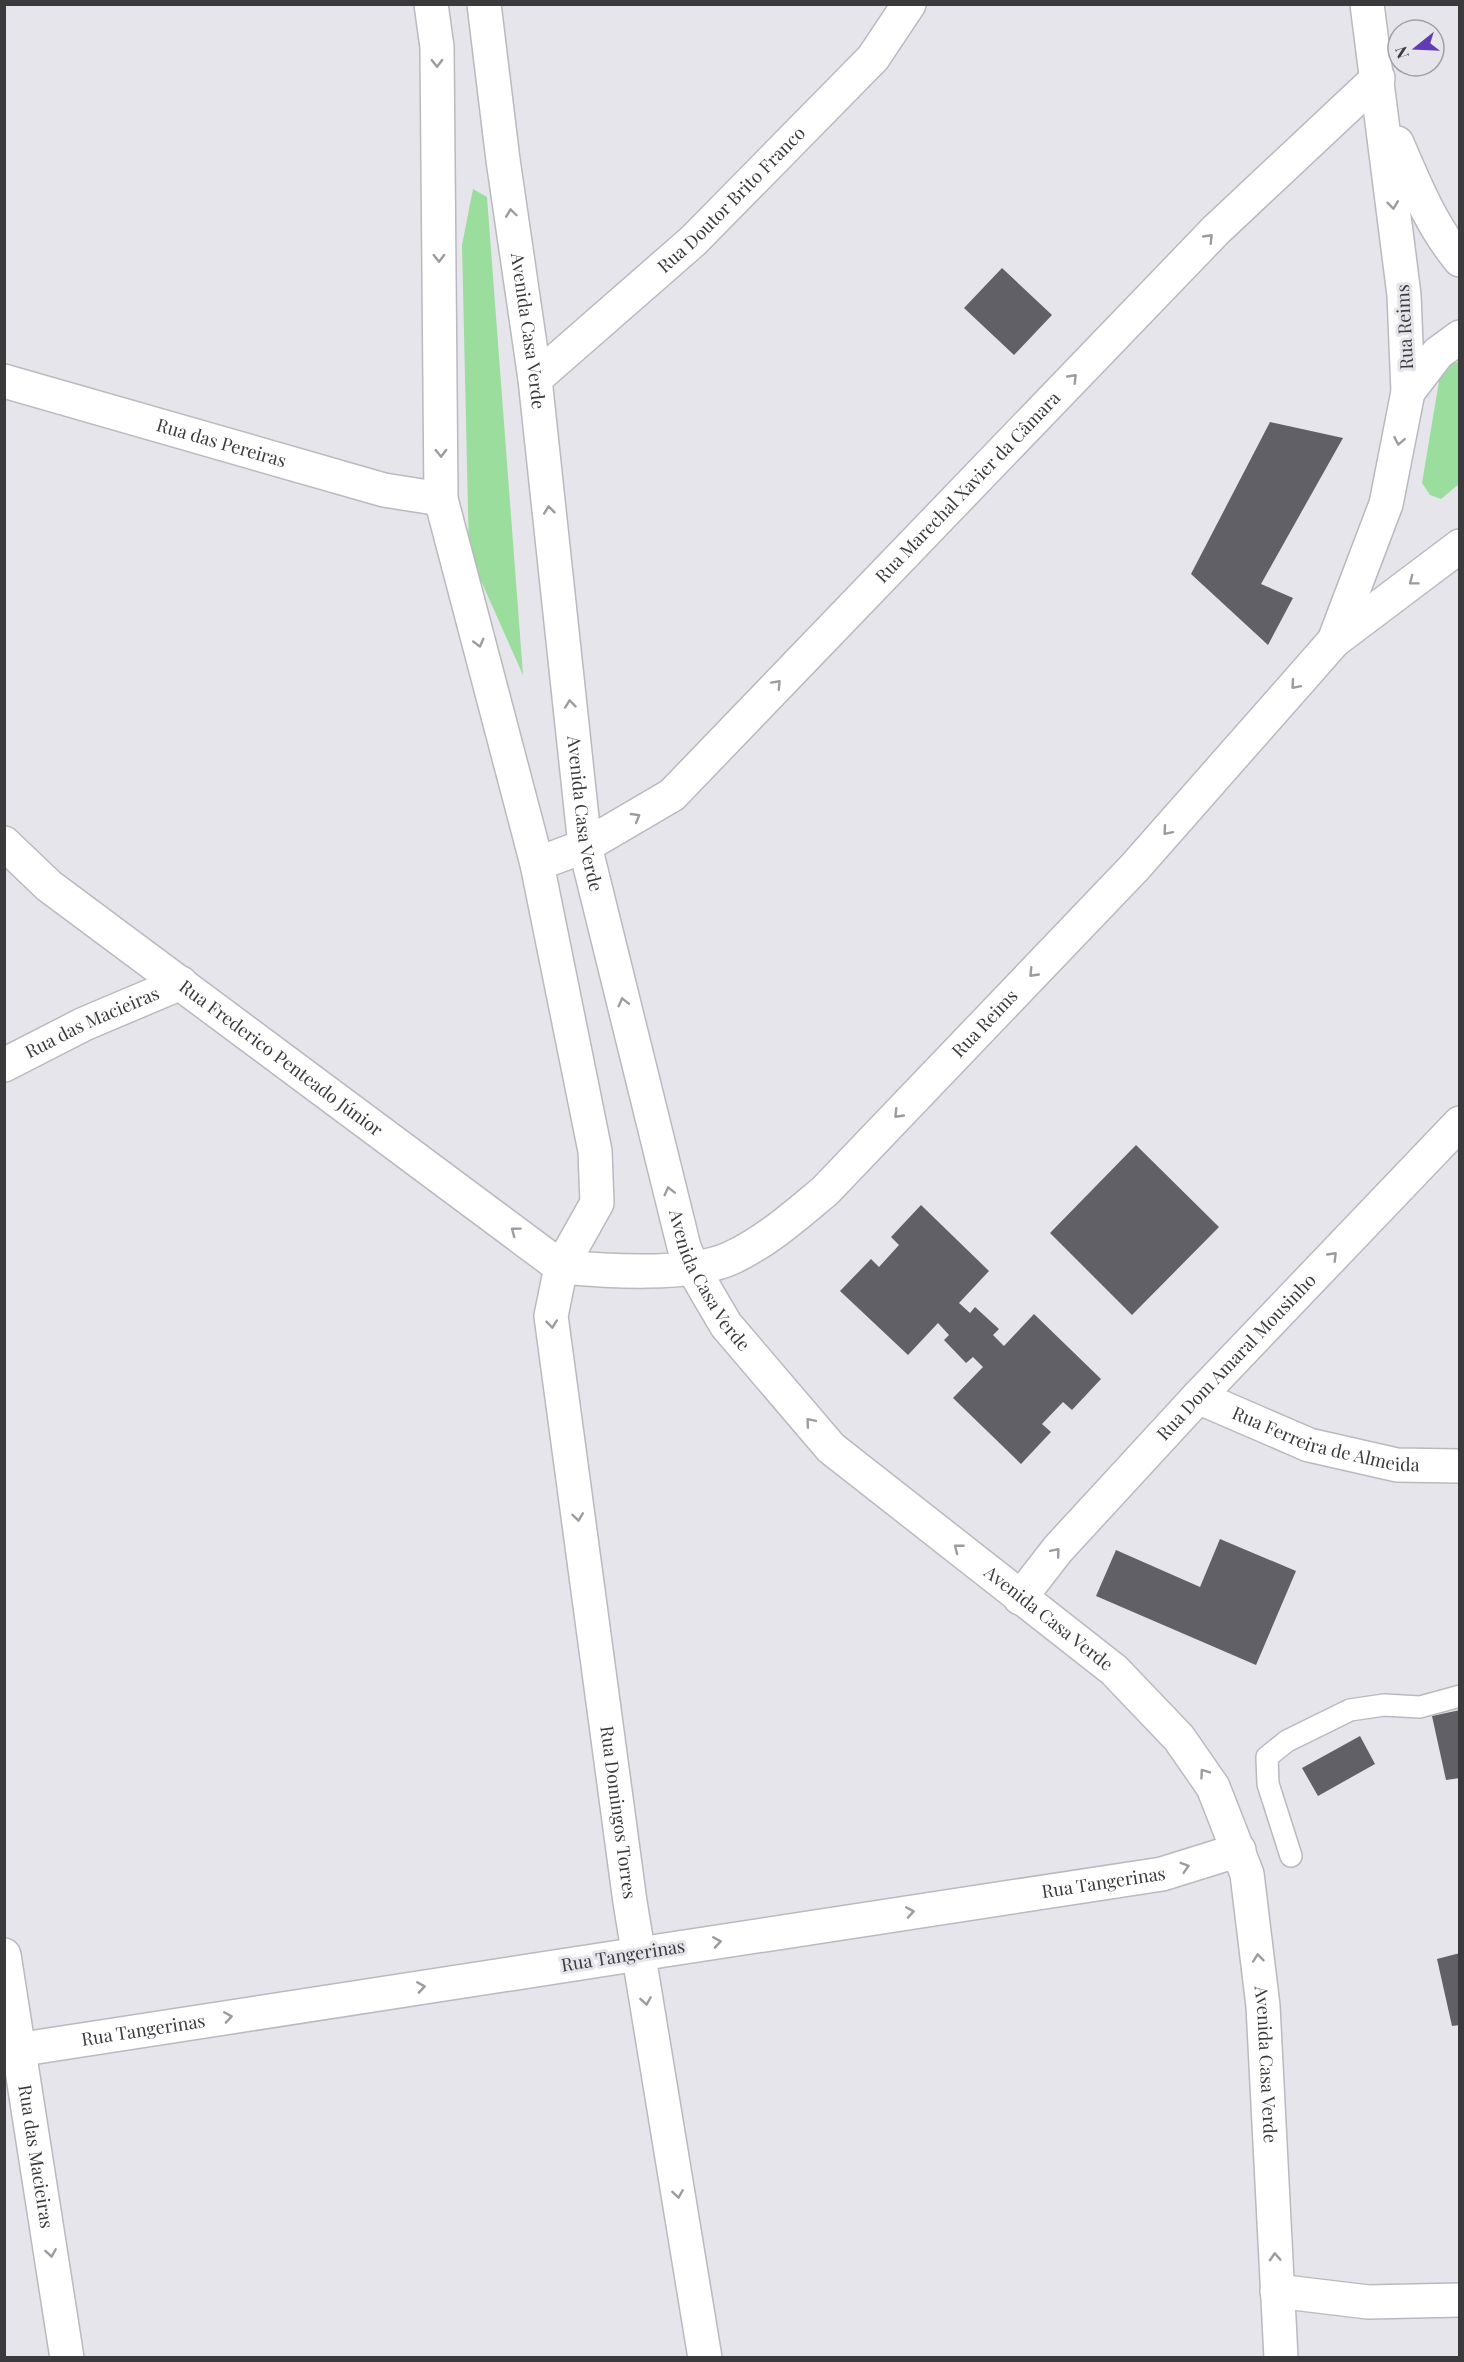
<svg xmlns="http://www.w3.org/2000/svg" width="1464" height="2362" font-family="'Playfair Display',serif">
<rect width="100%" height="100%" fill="#e6e5ec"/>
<path fill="#9add9d" d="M473,189L487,197L523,675L469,554L462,245Z
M1459,362V484L1441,499L1430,495L1422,483L1440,375L1448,363Z"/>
<path fill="#606066" d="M1002,268L1052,315L1014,355L964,308Z
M1270,422L1343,438L1261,584L1293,598L1268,645L1191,574Z
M1136,1145L1219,1227L1132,1315L1050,1233Z
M921,1205L989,1271L959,1303L970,1313L975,1307L999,1329L993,1335L1004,1346L1034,1314L1101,1379L1072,1410L1063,1402L1042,1424L1051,1432L1021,1464L953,1398L983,1367L973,1357L966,1363L944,1340L949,1335L938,1323L908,1355L840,1291L871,1259L879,1267L899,1245L891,1237Z
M1220,1539L1296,1571L1256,1665L1096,1596L1116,1550L1200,1587Z
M1460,1710V1778L1446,1780L1432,1716Z
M1360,1736L1375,1764L1318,1796L1302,1768Z
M1460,1953V2025L1452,2026L1437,1959Z"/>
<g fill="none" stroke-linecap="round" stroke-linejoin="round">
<g stroke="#b9b9c0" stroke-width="24">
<path id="service" d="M1291,1856L1268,1784L1267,1757L1287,1741L1350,1710L1384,1705L1420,1707L1460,1696"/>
</g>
<g stroke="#b9b9c0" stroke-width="36">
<g id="minor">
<path d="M1397,143C1415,185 1431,225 1460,260"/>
<path id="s1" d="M535,379L693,241L873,58L909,4"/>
<path id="s2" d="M4,381L384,490L441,499"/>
<path d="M1408,392L1438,353L1460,337"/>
<path d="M1334,641L1386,504L1408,392L1404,295L1367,4"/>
<path id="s3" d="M4,843L49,886L561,1267"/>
<path id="s4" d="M537,864L585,846L672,795L1216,230L1378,78"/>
<path id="s5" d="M4,1065L84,1024L181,983"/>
<path id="s6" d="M1198,1397L1309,1445L1397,1465L1460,1466"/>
<path id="s7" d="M4,1955L67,2358"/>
<path d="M1277,2291L1368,2302L1460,2300"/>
</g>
</g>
<g stroke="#b9b9c0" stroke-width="36">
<g id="tertiary">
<path id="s8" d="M4,2052L639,1954"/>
</g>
</g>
<g stroke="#b9b9c0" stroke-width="36">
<g id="secondary">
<path id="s9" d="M431,4L437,47L441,499L537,864L595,1151L597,1203L561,1267L551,1316L630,1902L705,2358"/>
<path id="s10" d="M484,4L503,160L535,379L585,846L684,1247L692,1267L726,1325L831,1448L1114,1670L1179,1738L1213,1787L1247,1874L1263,2006L1281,2358"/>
<path id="s11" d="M561,1267C606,1271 690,1277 731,1258C766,1242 796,1215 825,1191L1135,867L1334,641L1460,546"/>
<path id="s12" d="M1020,1598L1058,1549L1198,1397L1460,1123"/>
<path id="s13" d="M639,1954L1162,1874L1239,1850"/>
</g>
</g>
<use href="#service" stroke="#fff" stroke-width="21"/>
<use href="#minor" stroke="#fff" stroke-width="33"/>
<use href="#tertiary" stroke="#fff" stroke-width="33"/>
<use href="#secondary" stroke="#fff" stroke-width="33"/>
</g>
<defs><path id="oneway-chevron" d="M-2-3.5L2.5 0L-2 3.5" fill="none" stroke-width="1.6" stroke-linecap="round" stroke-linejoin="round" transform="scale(1.5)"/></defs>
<g stroke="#9c9c9e">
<use href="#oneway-chevron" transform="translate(437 63) rotate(89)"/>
<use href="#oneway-chevron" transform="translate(1393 205) rotate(83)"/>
<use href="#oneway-chevron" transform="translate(511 213) rotate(-98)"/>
<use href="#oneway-chevron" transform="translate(1209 238) rotate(-46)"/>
<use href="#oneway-chevron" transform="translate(439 258) rotate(89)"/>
<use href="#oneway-chevron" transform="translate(1073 378) rotate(-46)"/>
<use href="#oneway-chevron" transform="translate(1399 441) rotate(101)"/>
<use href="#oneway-chevron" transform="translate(441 453) rotate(89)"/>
<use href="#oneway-chevron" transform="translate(549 510) rotate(-96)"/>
<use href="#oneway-chevron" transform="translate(1413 581) rotate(143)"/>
<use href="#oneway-chevron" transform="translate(479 643) rotate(75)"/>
<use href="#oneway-chevron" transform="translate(777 684) rotate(-47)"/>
<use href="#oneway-chevron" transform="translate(1295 685) rotate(131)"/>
<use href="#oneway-chevron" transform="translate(570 704) rotate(-96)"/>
<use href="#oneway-chevron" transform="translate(636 817) rotate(-30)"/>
<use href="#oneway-chevron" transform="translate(1167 831) rotate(131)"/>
<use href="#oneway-chevron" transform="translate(1033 973) rotate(134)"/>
<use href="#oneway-chevron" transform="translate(623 1002) rotate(-104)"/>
<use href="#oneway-chevron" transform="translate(898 1114) rotate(134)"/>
<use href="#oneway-chevron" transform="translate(669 1191) rotate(-104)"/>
<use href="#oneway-chevron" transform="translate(515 1231) rotate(-143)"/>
<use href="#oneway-chevron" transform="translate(1333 1256) rotate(-46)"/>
<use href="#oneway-chevron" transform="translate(552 1324) rotate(84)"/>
<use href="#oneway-chevron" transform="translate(810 1422) rotate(-130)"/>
<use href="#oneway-chevron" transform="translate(578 1517) rotate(82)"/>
<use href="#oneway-chevron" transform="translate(958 1548) rotate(-142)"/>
<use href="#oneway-chevron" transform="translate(1056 1552) rotate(-50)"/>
<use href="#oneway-chevron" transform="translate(1204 1773) rotate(-125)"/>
<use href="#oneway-chevron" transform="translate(1185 1867) rotate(-17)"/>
<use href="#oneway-chevron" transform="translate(910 1912) rotate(-9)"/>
<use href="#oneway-chevron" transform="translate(717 1942) rotate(-9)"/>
<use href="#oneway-chevron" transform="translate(1258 1958) rotate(-96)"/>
<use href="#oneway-chevron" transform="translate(421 1987) rotate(-9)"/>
<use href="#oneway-chevron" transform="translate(646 2001) rotate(81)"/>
<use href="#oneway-chevron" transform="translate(228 2017) rotate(-9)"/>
<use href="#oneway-chevron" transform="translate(678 2194) rotate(81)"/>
<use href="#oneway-chevron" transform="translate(51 2253) rotate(81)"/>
<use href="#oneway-chevron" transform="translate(1275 2257) rotate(-93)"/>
</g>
<g text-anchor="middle" stroke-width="6" stroke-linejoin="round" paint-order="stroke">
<g font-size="18" fill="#3a393c" stroke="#e6e5ec">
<text dy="6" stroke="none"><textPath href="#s1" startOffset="266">Rua Doutor Brito Franco</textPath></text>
<text transform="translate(1405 327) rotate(-93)" y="6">Rua Reims</text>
<text dy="6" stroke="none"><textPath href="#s10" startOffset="330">Avenida Casa Verde</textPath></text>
<text dy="6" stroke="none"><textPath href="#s2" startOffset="226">Rua das Pereiras</textPath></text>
<text dy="6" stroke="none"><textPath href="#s4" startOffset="579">Rua Marechal Xavier da Câmara</textPath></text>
<text dy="6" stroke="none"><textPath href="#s10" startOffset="816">Avenida Casa Verde</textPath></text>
<text dy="6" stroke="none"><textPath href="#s5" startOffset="98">Rua das Macieiras</textPath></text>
<text dy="6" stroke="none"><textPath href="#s11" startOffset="519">Rua Reims</textPath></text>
<text dy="6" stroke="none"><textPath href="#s3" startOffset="351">Rua Frederico Penteado Júnior</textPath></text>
<text dy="6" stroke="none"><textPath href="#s10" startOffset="1302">Avenida Casa Verde</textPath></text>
<text dy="6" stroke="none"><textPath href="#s12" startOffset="324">Rua Dom Amaral Mousinho</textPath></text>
<text dy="6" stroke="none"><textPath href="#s6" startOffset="136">Rua Ferreira de Almeida</textPath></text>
<text dy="6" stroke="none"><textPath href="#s10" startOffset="1788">Avenida Casa Verde</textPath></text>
<text dy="6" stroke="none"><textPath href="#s9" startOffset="1842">Rua Domingos Torres</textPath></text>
<text dy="6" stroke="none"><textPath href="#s13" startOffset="470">Rua Tangerinas</textPath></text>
<text transform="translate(623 1956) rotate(-9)" y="6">Rua Tangerinas</text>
<text dy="6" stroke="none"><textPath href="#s8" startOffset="141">Rua Tangerinas</textPath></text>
<text dy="6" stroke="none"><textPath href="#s10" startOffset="2310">Avenida Casa Verde</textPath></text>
<text dy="6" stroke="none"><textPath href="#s7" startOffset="204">Rua das Macieiras</textPath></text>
</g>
</g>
<rect width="1464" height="2362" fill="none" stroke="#3a393c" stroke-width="12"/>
<g transform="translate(1416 48) rotate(252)"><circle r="28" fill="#e6e5ec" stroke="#a1a0a6" stroke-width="1.5"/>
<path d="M0-4.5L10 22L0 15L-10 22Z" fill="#613bb3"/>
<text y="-9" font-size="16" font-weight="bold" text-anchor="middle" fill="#3a393c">N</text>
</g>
</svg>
